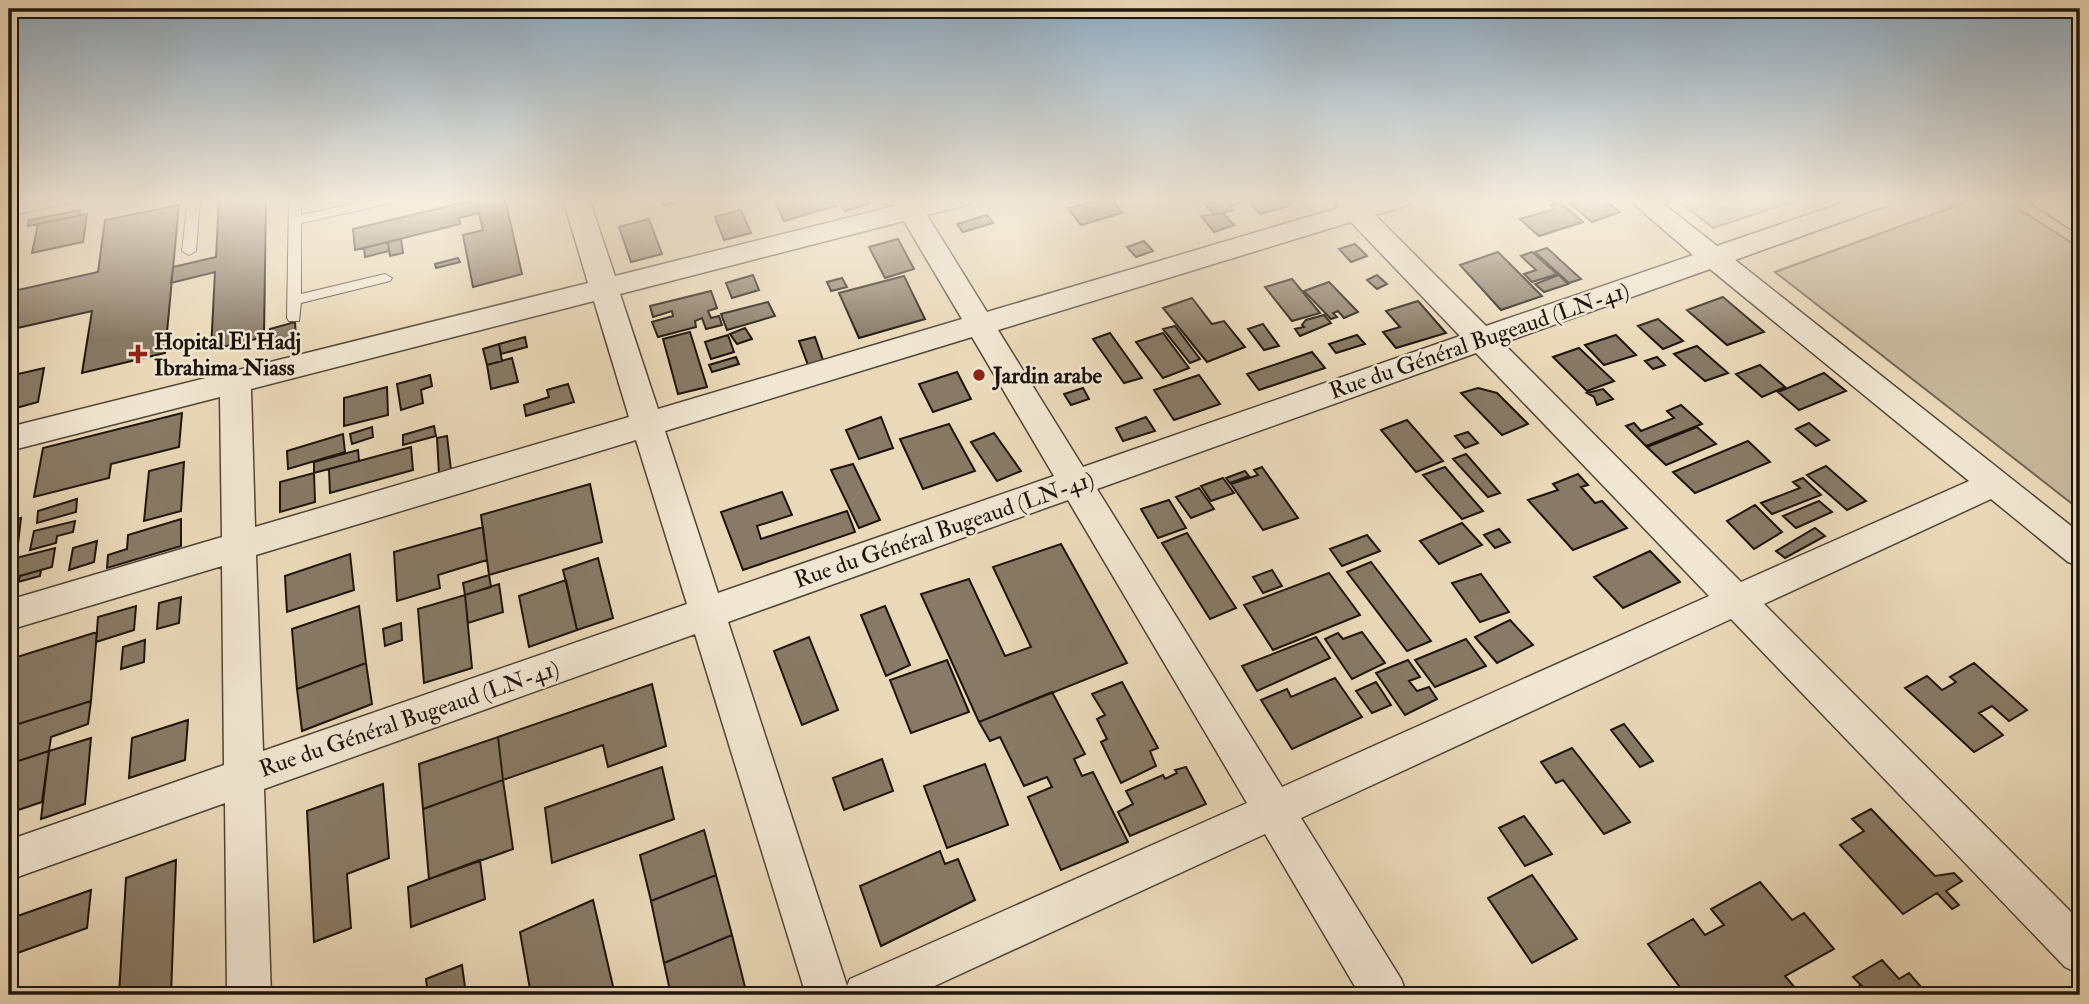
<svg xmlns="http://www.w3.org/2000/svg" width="2089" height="1004" font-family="'IM FELL Double Pica',serif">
<rect width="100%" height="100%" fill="#ead9b9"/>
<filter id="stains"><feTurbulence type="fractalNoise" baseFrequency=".00286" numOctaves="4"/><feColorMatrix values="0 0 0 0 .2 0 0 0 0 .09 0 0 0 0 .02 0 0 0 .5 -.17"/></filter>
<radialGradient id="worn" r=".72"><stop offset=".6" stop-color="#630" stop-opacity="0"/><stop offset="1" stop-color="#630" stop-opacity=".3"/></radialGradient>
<path fill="#c7b89c" stroke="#726654" stroke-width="2" d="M1676,199H1800L1713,228Z
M1975,199H2003L2080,248V510L1775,272Z"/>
<path fill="#887a66" stroke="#1e140c" stroke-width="2" d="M219,199H266L264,337L211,350L215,272L171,283L173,267L216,257Z
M478,199H505L522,274L473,287L463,235L483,230L479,213L459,218L460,224L355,250L353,229Z
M661,199H691L663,206Z
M789,199H832L836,206L784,221L775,202Z
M838,199H866L869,204L845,211Z
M1105,199H1112L1122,213L1081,225L1068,208Z
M1201,199H1244L1246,201L1230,206L1234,210L1214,215Z
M1262,199H1287L1292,205L1260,214L1250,202Z
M1564,199H1603L1620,212L1592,222Z
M1560,202L1583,222L1539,236L1520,219L1555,209L1551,205Z
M179,205L165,353L82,373L92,311L9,330V292L98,272L105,220Z
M80,210L79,216L28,226L29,220Z
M741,210L751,233L724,240L715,217Z
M1223,213L1234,225L1214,232L1201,216Z
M87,214L83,242L32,253L38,224Z
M987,215L993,223L963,232L957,224Z
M649,219L662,254L631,262L619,227Z
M401,239L403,253L390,256L388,242Z
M898,239L914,269L885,278L869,247Z
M1144,241L1153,251L1136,257L1127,247Z
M388,242L389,251L365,257L364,248Z
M1355,244L1367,256L1351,262L1339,249Z
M1547,248L1581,279L1569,283L1535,252Z
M1498,252L1542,296L1501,310L1460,265Z
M1532,252L1557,274L1532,282L1524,274L1536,270L1521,256Z
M458,258L460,262L436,268L435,264Z
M753,275L759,290L732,298L726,283Z
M1377,275L1387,284L1377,289L1367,280Z
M1559,275L1568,284L1544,292L1535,284Z
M904,276L925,319L859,338L839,293Z
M842,278L847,287L831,291L827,282Z
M1292,279L1320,313L1292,321L1265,287Z
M1329,282L1358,312L1344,318L1338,311L1333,313L1337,317L1331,319L1304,291Z
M711,291L717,308L708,311L711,318L719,316L722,325L706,329L702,318L695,321L696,327L658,337L652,322L673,316L672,311L653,317L650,306Z
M1723,297L1764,332L1727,345L1687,310Z
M1192,298L1212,324L1224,321L1245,347L1207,362L1163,308Z
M1418,301L1446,333L1396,348L1383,332L1400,327L1386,311Z
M768,302L775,316L727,330L721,314Z
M1324,315L1331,323L1300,336L1295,329L1304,327L1302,325L1306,320Z
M1658,319L1683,341L1663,349L1638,326Z
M295,322L296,337L261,347V342L271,339L270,329Z
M1263,324L1279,346L1264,350L1248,329Z
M1175,326L1200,359L1190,363L1163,329Z
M745,328L752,339L737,344L730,334Z
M690,332L707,387L678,394L663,339Z
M1110,333L1142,378L1124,383L1093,339Z
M1163,333L1189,368L1163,378L1136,342Z
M728,335L734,352L711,359L705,342Z
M1357,335L1365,344L1336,353L1329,344Z
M1616,335L1636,355L1604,365L1585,345Z
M525,337L527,347L501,354L499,344Z
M815,337L823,360L808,365L799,341Z
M499,344L502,361L487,365L483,349Z
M1697,346L1728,373L1705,381L1674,354Z
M1579,348L1614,381L1587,391L1553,357Z
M1312,352L1325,368L1259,390L1247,374Z
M736,357L739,364L712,372L709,365Z
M1657,357L1665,365L1653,369L1645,361Z
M512,358L518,382L491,389L487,365Z
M1760,365L1785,387L1762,397L1736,374Z
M44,368L38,402L9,410V376Z
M957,372L971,399L933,412L919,384Z
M1824,373L1846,391L1799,410L1778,392Z
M430,375L432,386L421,390L423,403L401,410L397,384Z
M1199,375L1220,404L1174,420L1154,390Z
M568,384L574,402L526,416L524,405L549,397L547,390Z
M387,387L388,415L344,426V398Z
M1083,388L1089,399L1071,405L1064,394Z
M1478,388L1497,393L1528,424L1502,435L1461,393Z
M1603,389L1613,399L1597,405L1594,397L1587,393Z
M1681,405L1702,424L1646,446L1626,426L1634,423L1641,431L1674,418L1667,411Z
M182,413L179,447L111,464L109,478L34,497L43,448Z
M881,417L893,448L859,459L846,430Z
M1146,417L1155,431L1123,441L1116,428Z
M1407,420L1443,461L1416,472L1381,430Z
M1809,423L1829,440L1816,446L1796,429Z
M949,424L975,471L923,489L900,439Z
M434,426L436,436L403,445V435Z
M372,427L373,437L352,444L350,434Z
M1697,427L1716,444L1666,465L1647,447Z
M1468,432L1478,443L1465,448L1455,436Z
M994,433L1021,471L997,481L971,442Z
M343,434L345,452L288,469L287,451Z
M447,436L451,470L439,474L437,438Z
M1748,441L1770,462L1695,493L1673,472Z
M411,447L413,470L330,493L329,469Z
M358,450L359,461L314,473V462Z
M1466,454L1500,493L1488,497L1453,459Z
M184,462L181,511L144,521L149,471Z
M853,464L880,520L859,528L831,470Z
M1826,466L1866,501L1847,510L1807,475Z
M1262,467L1298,518L1263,530L1231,484L1258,475L1254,470Z
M1445,467L1456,480L1483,511L1462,519L1423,475Z
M1245,471L1249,476L1230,483L1226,478Z
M314,473L315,502L280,512V482Z
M1578,474L1588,485L1581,487L1595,503L1602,501L1627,528L1573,550L1528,500L1558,490L1553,484Z
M1223,478L1234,493L1211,501L1201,486Z
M1803,478L1821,495L1772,514L1761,503L1800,488L1793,482Z
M590,484L602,542L489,575L481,515Z
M1199,488L1214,509L1191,518L1176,497Z
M782,492L792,515L757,526L761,539L847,511L855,532L743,570L721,512Z
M77,499L76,512L37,523L38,511Z
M1169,500L1186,528L1158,538L1141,509Z
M1819,501L1832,512L1796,528L1783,516Z
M1755,505L1782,532L1754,549L1727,521Z
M21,518L18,544L9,547V522Z
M181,519V546L107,568L108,555L127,549L128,535Z
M75,521L73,532L57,536L56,543L30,550L34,531Z
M1462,523L1482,545L1439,564L1420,541Z
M483,527L487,560L438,575L440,588L397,601L394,552Z
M1815,528L1825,536L1785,558L1776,551Z
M1499,529L1510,542L1495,548L1484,535Z
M1187,533L1236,608L1210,619L1162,543Z
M1367,535L1380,551L1342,566L1330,549Z
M97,541L94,562L69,570L73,548Z
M1061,544L1127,663L979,722L921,594L969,579L1005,656L1031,647L993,567Z
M55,548L52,567L12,578L16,558Z
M1650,551L1680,582L1623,608L1594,577Z
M350,554L354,590L287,612L285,576Z
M598,558L613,618L577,630L563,570Z
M1371,562L1431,641L1407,651L1347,572Z
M41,570L40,576L18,582L20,576Z
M1272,570L1282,586L1263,593L1253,577Z
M1329,573L1360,615L1273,650L1244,605Z
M1481,574L1509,612L1480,622L1452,583Z
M489,575L491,587L465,595L463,583Z
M566,580L577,630L529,647L519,596Z
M499,584L503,612L468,623L465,595Z
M465,595L472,668L424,683L418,609Z
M181,597L179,623L157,629L159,603Z
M136,606L134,630L96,642L98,617Z
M359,606L366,663L297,689L292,629Z
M885,606L910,665L886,676L861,615Z
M1510,620L1533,645L1497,663L1475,637Z
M401,623L402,640L385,646L383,629Z
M97,632L91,701L9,727L17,657Z
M1362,632L1385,663L1352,679L1325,639L1338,633L1343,639Z
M809,637L838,710L802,725L774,651Z
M1316,637L1330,658L1257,691L1242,666Z
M1466,639L1486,666L1435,687L1415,660Z
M145,640L144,662L121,669L123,647Z
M17,657L10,707H9V659Z
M947,660L969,712L911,733L890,680Z
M1408,660L1420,677L1409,681L1417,691L1429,687L1437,699L1405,715L1376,673Z
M366,663L372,704L302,731L297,689Z
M1974,663L2027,710L2009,721L1992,706L1979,713L2003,735L1974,752L1905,688L1927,676L1942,690L1956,682L1950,677Z
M1335,678L1362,717L1292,749L1261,700L1287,689L1291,697Z
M1122,682L1158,748L1150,751L1156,766L1121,783L1101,742L1107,739L1097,719L1105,715L1092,694Z
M1376,682L1391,705L1372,713L1356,691Z
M652,684L666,746L608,767L603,745L503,780L498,737Z
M1052,692L1085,754L1074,759L1082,776L1093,772L1128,842L1061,870L1028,797L1052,787L1047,777L1024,786L1000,737L990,741L979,722Z
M91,701L88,724L51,737L49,751L9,764V727Z
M188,720L185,760L129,778L132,738Z
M1624,724L1653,761L1640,767L1611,730Z
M498,737L503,780L423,809L419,764Z
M91,738L85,804L41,819L49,751Z
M1572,748L1630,822L1604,834L1563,780L1556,783L1541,762Z
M49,751L42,802L9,813V764Z
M882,759L893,791L844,810L833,778Z
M985,764L1008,825L947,848L924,786Z
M662,767L674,819L552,863L545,808Z
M1186,767L1206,804L1130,836L1118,812L1133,804L1126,791L1163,775L1165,779L1177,773L1175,770Z
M503,780L513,849L429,879L423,809Z
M383,784L389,858L347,874L351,928L314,942L307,811Z
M1871,809L1935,876L1954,873L1962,881L1946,891L1959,905L1952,909L1937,893L1903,914L1840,845L1864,831L1852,819Z
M1524,816L1552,854L1525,866L1499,828Z
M704,830L716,875L651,901L640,855Z
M940,851L945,864L958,859L975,900L881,946L860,886Z
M176,860L171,995H119L126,878Z
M480,860L485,899L411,927L408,887Z
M716,875L732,935L664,963L651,901Z
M1532,875L1577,939L1532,963L1488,898Z
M1760,882L1792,920L1804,913L1834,949L1785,976L1801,995H1665L1679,986L1648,944L1693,919L1705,935L1724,925L1711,909Z
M91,890L87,928L9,956V919Z
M593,900L615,995H531L520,932Z
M732,935L747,995H671L664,963Z
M1882,960L1899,979L1909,973L1928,995H1870L1853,977Z
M462,965L466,995H428L426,979Z
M1861,985L1870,995H1844Z"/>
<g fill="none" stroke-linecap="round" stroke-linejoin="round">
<g stroke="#514537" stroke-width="2">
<path id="lane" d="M52,199H75L69,203L9,216V208Z
M188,199H200L196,251L189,255L182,251Z
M289,199H301V215L375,199H398L392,203L301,223V294L385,274L392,278L390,281L301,303L299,321H289L287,318Z"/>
</g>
<g stroke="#514537" stroke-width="3">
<path id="street" d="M563,199H589L615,276L895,206L891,199H971L967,205L927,215L987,312L1338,208L1331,199L1362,201L1412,199L1408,205L1375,215L1486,326L1693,255L1628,199H1657L1717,246L1854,199H1892L1888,205L1735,260L2080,533V566L2068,562L1991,499L1764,604L2080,921V974L2065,967L1731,619L1301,818L1401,979L1407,995H1360L1265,834L915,995H806L695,634L264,789L271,995H227L225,803L9,880V840L224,765L222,566L9,630V600L222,537L220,397L9,451V427L588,283ZM904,221L962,319L658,409L620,294ZM1351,222L1460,336L1083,467L998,330ZM1710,269L1969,481L1741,582L1503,343ZM594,301L629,417L255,527L251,389ZM972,337L1054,476L718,593L665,431ZM1476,353L1709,596L1282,787L1097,489ZM636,440L687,604L263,751L256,555ZM1068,500L1247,803L850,979L847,986L728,622Z
M2029,199H2060L2080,211V231L2071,229L2033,205Z"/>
</g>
<use href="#lane" fill="#f1e6d2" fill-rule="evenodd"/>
<use href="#street" fill="#f1e6d2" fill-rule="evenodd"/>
</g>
<linearGradient id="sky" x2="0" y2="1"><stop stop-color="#8da8be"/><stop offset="0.59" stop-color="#f6eee0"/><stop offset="1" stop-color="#f6eee0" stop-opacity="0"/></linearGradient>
<rect width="2089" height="339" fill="url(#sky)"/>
<g fill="#8f2418" stroke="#f1e6d2" stroke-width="2.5">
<path d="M134.5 343.5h7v7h7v7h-7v7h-7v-7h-7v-7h7z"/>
<circle cx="979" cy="375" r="7"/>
</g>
<g text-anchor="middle" stroke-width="5" stroke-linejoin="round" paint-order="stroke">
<g font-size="23" fill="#1e140c" stroke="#f1e6d2">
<text transform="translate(1479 340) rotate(-19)" y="8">Rue du Général Bugeaud (LN-41)</text>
<text transform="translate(944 529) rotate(-19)" y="8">Rue du Général Bugeaud (LN-41)</text>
<text transform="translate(409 718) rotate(-19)" y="8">Rue du Général Bugeaud (LN-41)</text>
</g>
<g font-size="23" font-weight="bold" fill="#1e140c" stroke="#f1e6d2" text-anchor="start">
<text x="154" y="349">Hopital El Hadj<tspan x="154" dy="26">Ibrahima Niass</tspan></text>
<text x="993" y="383">Jardin arabe</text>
</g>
</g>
<rect width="2089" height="1004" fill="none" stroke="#ead9b9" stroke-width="35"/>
<rect x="10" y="10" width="2068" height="983" fill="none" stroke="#1e140c" stroke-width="3.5"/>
<rect x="18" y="18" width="2054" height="969" fill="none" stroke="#1e140c" stroke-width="2"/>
<rect width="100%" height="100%" filter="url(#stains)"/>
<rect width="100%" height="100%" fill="url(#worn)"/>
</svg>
